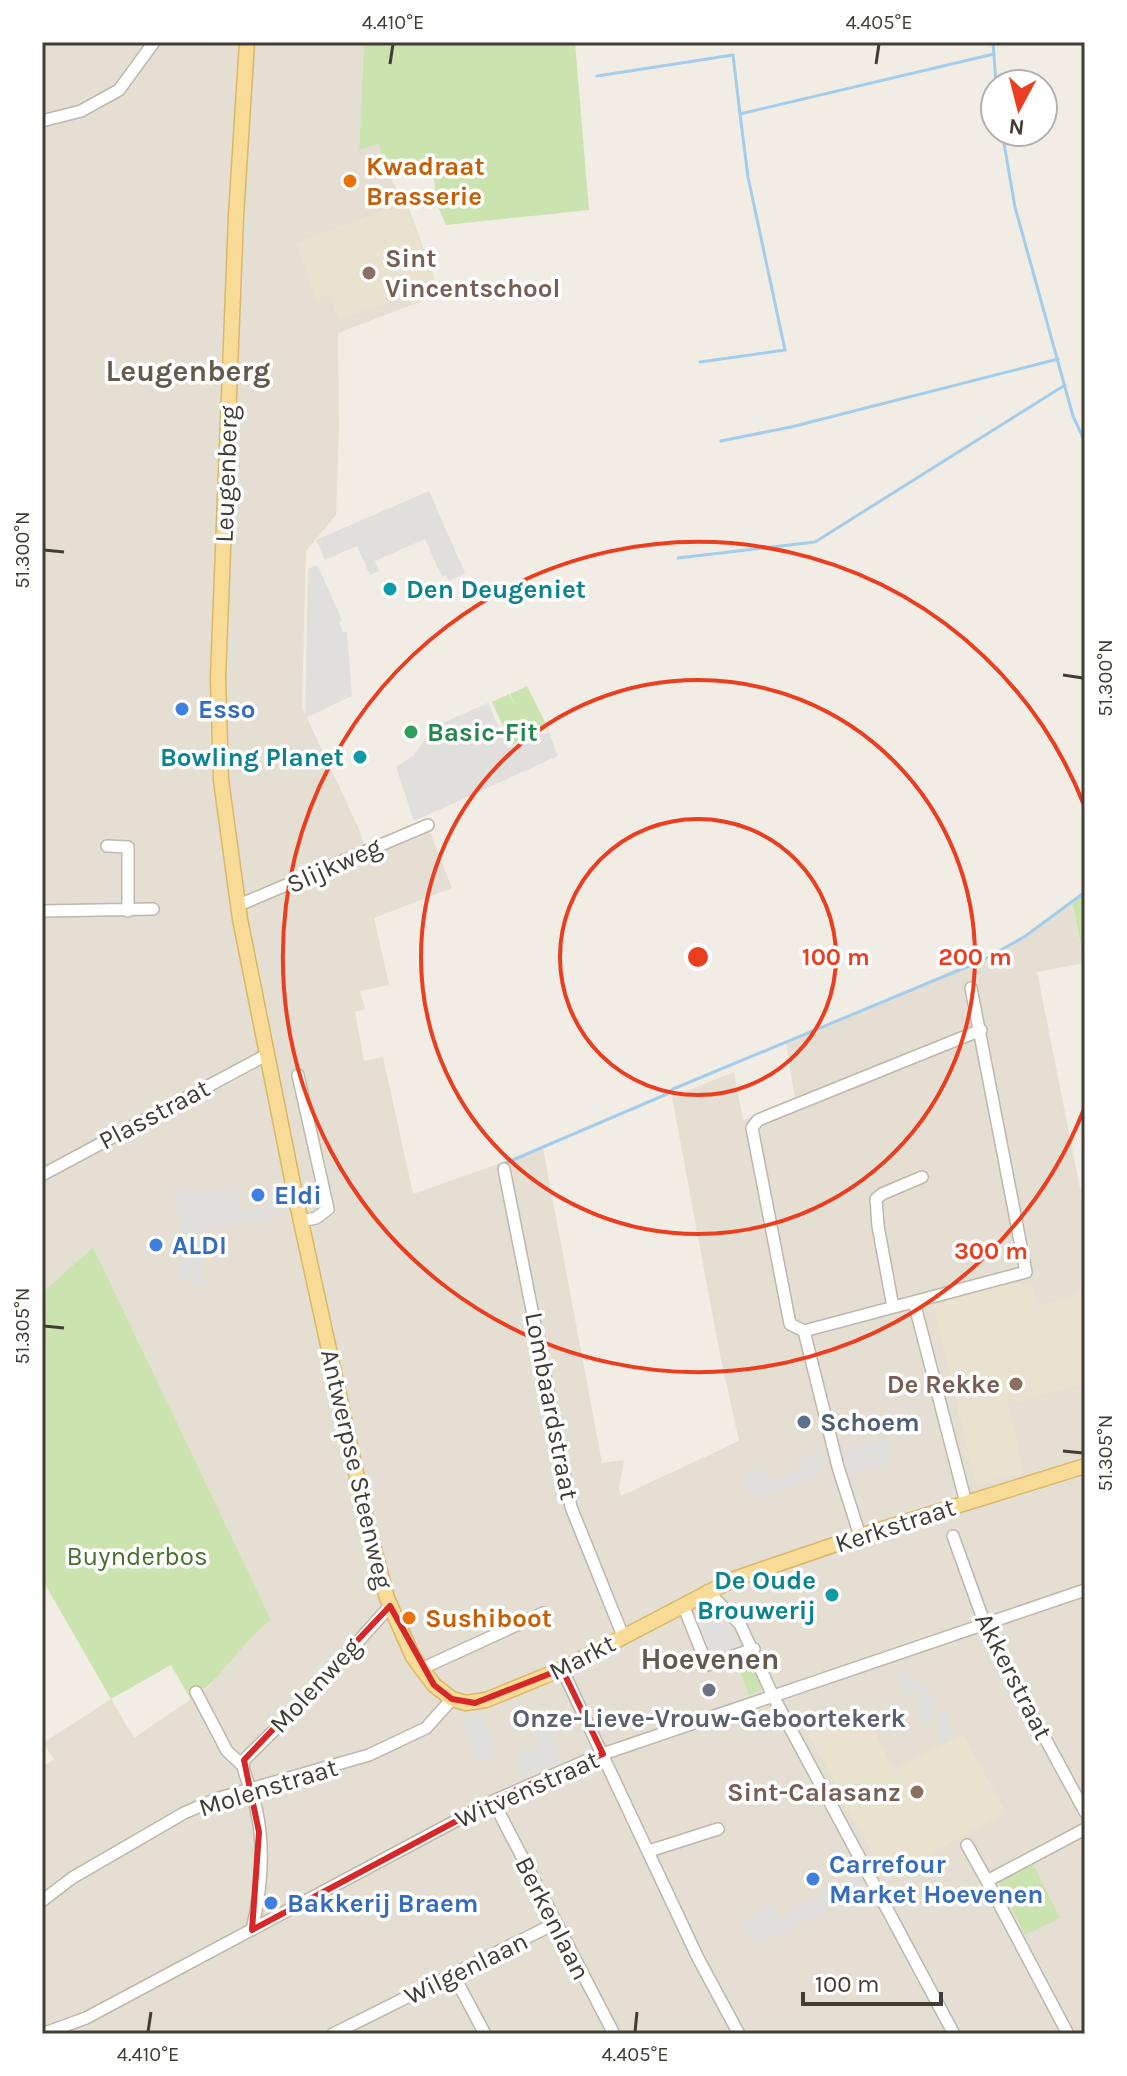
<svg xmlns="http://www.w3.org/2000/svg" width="1127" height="2076" font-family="Karla,sans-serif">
<rect width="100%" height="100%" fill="#f1ede4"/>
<path fill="#e4dfd2" d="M42,42H364L359,149L378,144L391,179L410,211L440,294L338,333L339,428L336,515L306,551L302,707L359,829L367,855L430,832L452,888L374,918L389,985L360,991L365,1009L355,1012L364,1061L383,1057L413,1194L543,1148L602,1463L624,1460L619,1488L621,1496L739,1441L720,1355L672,1097L734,1072L743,1120L795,1100L786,1042L992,954L1031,932L1072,902L1084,963L1037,972L1085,1213V2034H42V1767L54,1759L43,1743L111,1699L134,1738L206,1689L252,1635L270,1620L93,1247L42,1293Z"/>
<path fill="#e9e2ce" d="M405,202L440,294L412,305L407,296L339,320L330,294L316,300L296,243Z
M1018,1282L1022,1286L1031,1284L1038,1306L1066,1298L1085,1289V1383L1014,1403L1013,1399L1007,1400L1024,1472L976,1484L933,1305Z
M863,1707L894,1770L963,1734L1006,1813L886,1878L808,1733Z"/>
<path fill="#cbe3af" d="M364,42H575L589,210L446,225C443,217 438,209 436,201C433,186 440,162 411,165C402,166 396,171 391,179L378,144L359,150Z
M527,686L548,728L512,745L492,702L509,694L516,707L510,694Z
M1085,891V965L1072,902Z
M93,1247L271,1620C240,1644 222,1678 191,1700L171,1665L111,1699L42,1579V1293Z
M746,1658L749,1659L762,1690L749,1695L736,1661Z
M1033,1864L1060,1918L1025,1935L998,1881Z"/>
<path fill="#e1dfdc" d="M429,491L465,573L449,581L446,575L442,577L425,539L375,561L379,571L370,575L357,546L325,560L316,540Z
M314,566H318L342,620L339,623L343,632H347L352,696L305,718L308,569Z
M488,703L508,748L549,732L558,756L414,821L396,767L413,756L424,741L429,729Z
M236,1185L242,1211L278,1203L280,1215L197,1231L207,1281L195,1286L193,1277L182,1279L174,1241L185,1239L172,1192L184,1189L186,1195Z
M885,1439L892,1460L850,1475L842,1452Z
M822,1449L826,1461L818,1464L821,1475L756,1499L754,1493L747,1495L742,1482L748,1480L747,1473L765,1467L770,1479L800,1469L797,1457Z
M692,1615H709L722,1620L731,1628L741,1650L713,1660Z
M906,1669L911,1681L922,1680L930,1694L938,1701L923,1703L935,1714H947L950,1737L939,1742L936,1715L931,1716L928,1725L916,1712L920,1700L914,1691L907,1698L898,1678Z
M544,1709L562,1762L523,1777L516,1760L517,1754L541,1744L530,1714Z
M480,1711L495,1748L493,1749L496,1755L480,1762L460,1720Z
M858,1875L867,1891L757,1945L744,1919L771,1906L776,1917Z"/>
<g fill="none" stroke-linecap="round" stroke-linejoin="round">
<path stroke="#a3cdea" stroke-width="3" d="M993,42L996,84
M597,76L733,55L740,114L994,54
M1002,132L1015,207L1073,416L1085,442
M700,362L785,350L748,177L740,114
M721,441L791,427L1058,359
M678,558L815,542L1065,385
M501,1165L667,1094L673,1089L981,961L1024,937L1085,892"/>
<g stroke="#beb7aa" stroke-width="14">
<path id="minor" d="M42,121L81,111L119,90L154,42
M107,846L128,847V911
M239,905L428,825
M42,911L153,909
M298,1075L328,1209L316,1218L301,1221
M504,1169L571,1507L623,1636
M42,1175L268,1054
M914,1302L966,1503
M893,1307L878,1226L876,1199L882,1194L922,1177
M804,1331L1026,1272L971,988
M804,1331L790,1324L752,1128L758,1120L981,1030
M804,1331L838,1467L860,1536
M953,1536L988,1633L1085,1812
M707,1591L740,1624L773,1696L954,2034
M683,1605L707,1665L754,1649
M421,1669L543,1613
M562,1669L698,1958L739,2034
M196,1692L227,1751L243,1766
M493,1801L614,2034
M967,1845L987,1881
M649,1851L718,1829
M42,1901L72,1878L184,1813L219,1798L369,1755L426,1728L452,1699
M252,1930C261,1892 265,1847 256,1808C253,1794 246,1780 243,1766L244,1760L310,1695L390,1606
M453,1974L485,2034
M42,2034L86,2018L493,1801L597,1756L1085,1590
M333,2034L556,1923
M1068,2034L987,1881L1085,1829"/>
</g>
<g stroke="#dbb868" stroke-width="17">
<path id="major" d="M247,42L236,216L218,678L221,780L240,919L296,1199L367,1523L387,1598L413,1657L434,1685L452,1699L466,1703L486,1700L562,1669L734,1579L860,1536L1085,1466"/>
</g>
<use href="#minor" stroke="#fff" stroke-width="11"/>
<use href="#major" stroke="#f7db96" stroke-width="14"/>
</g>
<path fill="none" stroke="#d62828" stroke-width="6" stroke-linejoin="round" d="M390,1606L434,1685L452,1699L475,1703L562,1669L603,1754L511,1792L252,1930L259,1832L244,1760Z"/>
<path fill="none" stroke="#423d34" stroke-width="3" d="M390,64L393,44M876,64L879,44M44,550L64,552M1063,675L1083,678M44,1326L64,1328M1063,1451L1083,1453M148,2032L151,2012M635,2032L637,2012"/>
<g fill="none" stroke="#eb3e20" stroke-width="4">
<circle cx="698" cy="957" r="138"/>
<circle cx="698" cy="957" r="277"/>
<path d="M1084 1109A415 415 0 1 1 1084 805"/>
</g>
<g fill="#e8710a" stroke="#fff" stroke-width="3">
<circle cx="350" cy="181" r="8"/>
<circle cx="409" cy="1618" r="8"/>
</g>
<g fill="#8d6e63" stroke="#fff" stroke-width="3">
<circle cx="369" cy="273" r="8"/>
<circle cx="1016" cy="1384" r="8"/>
<circle cx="917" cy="1792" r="8"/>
</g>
<g fill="#0f9aa8" stroke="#fff" stroke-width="3">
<circle cx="390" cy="589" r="8"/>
<circle cx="360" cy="757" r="8"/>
<circle cx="832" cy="1595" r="8"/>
</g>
<g fill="#3f7fe0" stroke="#fff" stroke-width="3">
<circle cx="182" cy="709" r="8"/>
<circle cx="258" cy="1195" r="8"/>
<circle cx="156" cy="1245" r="8"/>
<circle cx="813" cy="1879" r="8"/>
<circle cx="271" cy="1903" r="8"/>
</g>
<circle fill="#2e9e5b" stroke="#fff" stroke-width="3" cx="411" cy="732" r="8"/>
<circle fill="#5c6f8a" stroke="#fff" stroke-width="3" cx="804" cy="1422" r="8"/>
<circle fill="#6b7280" stroke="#fff" stroke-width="3" cx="709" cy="1690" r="8"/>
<g text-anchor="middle" stroke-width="7" stroke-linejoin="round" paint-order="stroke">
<g font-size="26" font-weight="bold" fill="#c56008" stroke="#fff" text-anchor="start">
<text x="366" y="175">Kwadraat<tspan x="366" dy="30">Brasserie</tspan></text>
<text x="425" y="1627">Sushiboot</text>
</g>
<g font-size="26" font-weight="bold" fill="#785e54" stroke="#fff" text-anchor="end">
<text x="385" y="267" text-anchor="start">Sint<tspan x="385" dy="30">Vincentschool</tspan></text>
<text x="1000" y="1393">De Rekke</text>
<text x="901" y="1801">Sint-Calasanz</text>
</g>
<g font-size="26" fill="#423d34" stroke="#fff">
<text transform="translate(226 474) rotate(-88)" y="9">Leugenberg</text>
<text transform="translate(334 865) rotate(-24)" y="9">Slijkweg</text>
<text transform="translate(154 1114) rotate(-28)" y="9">Plasstraat</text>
<text transform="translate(552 1406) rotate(79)" y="9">Lombaardstraat</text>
<text transform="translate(357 1469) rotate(77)" y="9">Antwerpse Steenweg</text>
<text transform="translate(895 1525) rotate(-18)" y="9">Kerkstraat</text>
<text transform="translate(582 1657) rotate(-27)" y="9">Markt</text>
<text transform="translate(1014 1676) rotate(63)" y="9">Akkerstraat</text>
<text transform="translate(315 1685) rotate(-47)" y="9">Molenweg</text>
<text transform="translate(268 1787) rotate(-17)" y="9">Molenstraat</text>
<text transform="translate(527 1789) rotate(-24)" y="9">Witvenstraat</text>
<text transform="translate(553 1918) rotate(63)" y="9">Berkenlaan</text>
<text transform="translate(466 1968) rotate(-26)" y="9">Wilgenlaan</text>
</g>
<g font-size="26" font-weight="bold" fill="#0d838f" stroke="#fff" text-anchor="end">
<text x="406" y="598" text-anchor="start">Den Deugeniet</text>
<text x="344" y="766">Bowling Planet</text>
<text x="816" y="1589">De Oude<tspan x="816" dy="30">Brouwerij</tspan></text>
</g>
<g font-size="26" font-weight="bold" fill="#366cbe" stroke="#fff" text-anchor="start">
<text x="198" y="718">Esso</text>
<text x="274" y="1204">Eldi</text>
<text x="172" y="1254">ALDI</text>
<text x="829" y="1873">Carrefour<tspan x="829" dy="30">Market Hoevenen</tspan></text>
<text x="287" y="1912">Bakkerij Braem</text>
</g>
<g font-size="26" font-weight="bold" fill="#27864d" stroke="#fff" text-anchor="start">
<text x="427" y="741">Basic-Fit</text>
</g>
<g font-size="26" font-weight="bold" fill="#4e5e75" stroke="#fff" text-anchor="start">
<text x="820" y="1431">Schoem</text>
</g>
<g font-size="26" fill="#466f2c" stroke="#fff">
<text x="137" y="1565">Buynderbos</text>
</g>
<g font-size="26" font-weight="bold" fill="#5b616d" stroke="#fff">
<text x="709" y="1727">Onze-Lieve-Vrouw-Geboortekerk</text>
</g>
<g font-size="30" font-weight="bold" fill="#645b4c" stroke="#fff">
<text x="188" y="381">Leugenberg</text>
<text x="710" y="1669">Hoevenen</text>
</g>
</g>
<circle cx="698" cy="957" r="12" fill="#eb3e20" stroke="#fff" stroke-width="4"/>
<g font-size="24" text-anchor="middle" font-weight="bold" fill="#eb3e20" stroke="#fff" stroke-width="7" stroke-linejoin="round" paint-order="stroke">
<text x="836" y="965">100 m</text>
<text x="975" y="965">200 m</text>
<text x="991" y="1259">300 m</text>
</g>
<rect width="1127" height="2076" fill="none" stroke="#ffffff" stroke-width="88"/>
<g transform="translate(1019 108) rotate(187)"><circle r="38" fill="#ffffff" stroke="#b3b1ae" stroke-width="2"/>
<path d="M0-6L14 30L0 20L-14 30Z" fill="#eb3e20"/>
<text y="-12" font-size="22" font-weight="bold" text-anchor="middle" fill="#423d34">N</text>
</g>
<path d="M803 1992v12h138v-12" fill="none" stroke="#423d34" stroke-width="4"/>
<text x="815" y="1992" font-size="24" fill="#423d34" stroke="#ffffff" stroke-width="6" paint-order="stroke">100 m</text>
<rect x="44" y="44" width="1039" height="1988" fill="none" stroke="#423d34" stroke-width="3"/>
<g font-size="20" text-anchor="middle" fill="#423d34">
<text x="393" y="29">4.410°E</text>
<text x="879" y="29">4.405°E</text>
<text transform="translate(22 550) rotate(-90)" y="7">51.300°N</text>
<text transform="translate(1105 678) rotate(-90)" y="7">51.300°N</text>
<text transform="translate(22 1326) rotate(-90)" y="7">51.305°N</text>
<text transform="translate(1105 1453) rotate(-90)" y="7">51.305°N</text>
<text x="148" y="2061">4.410°E</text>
<text x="635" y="2061">4.405°E</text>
</g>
</svg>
